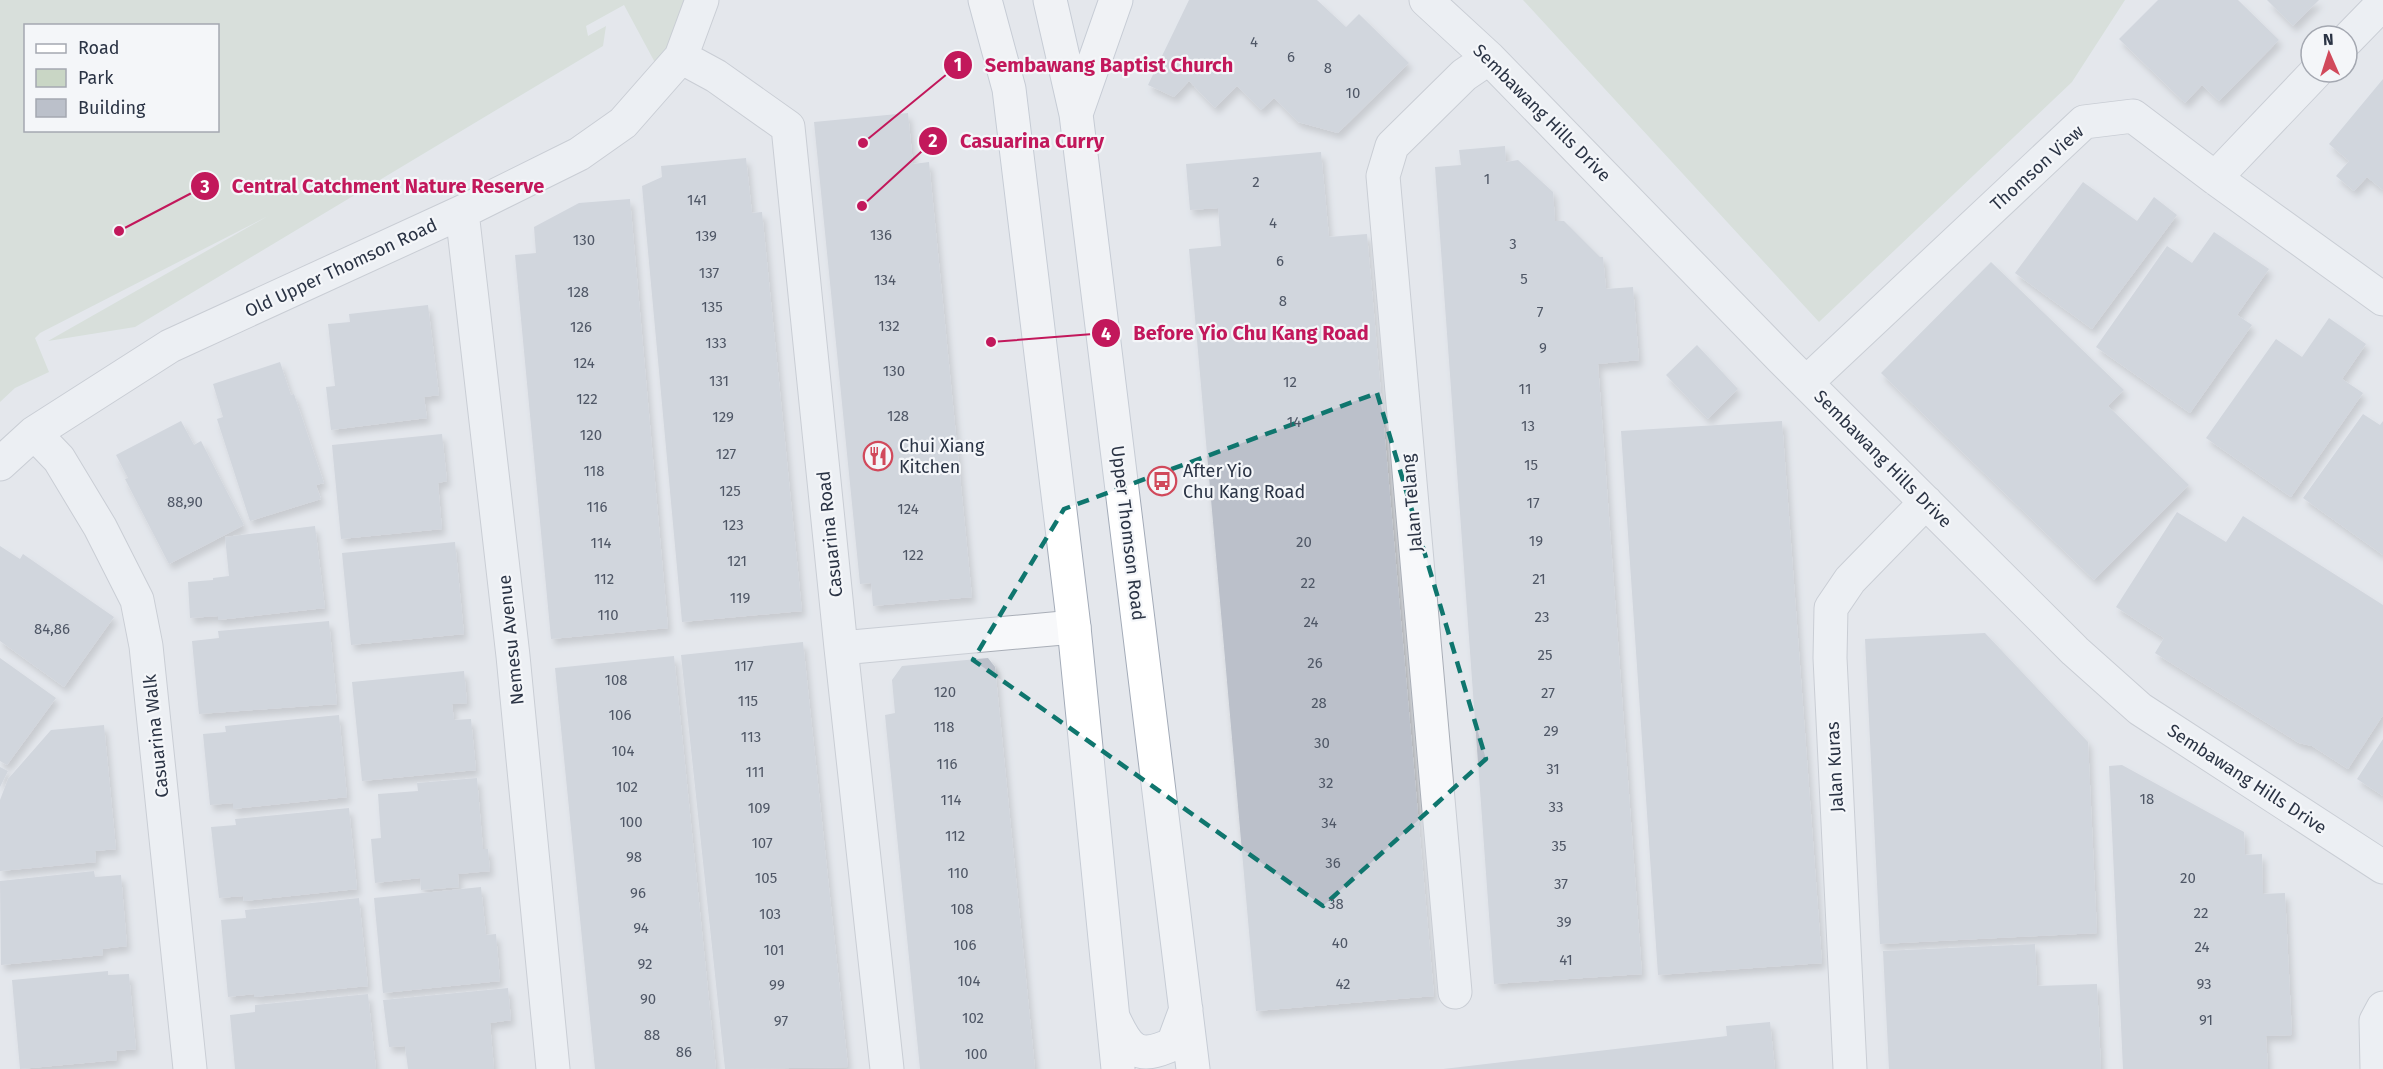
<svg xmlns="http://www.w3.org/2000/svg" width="2383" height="1069" font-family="'Fira Sans',sans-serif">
<defs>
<filter id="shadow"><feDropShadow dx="3.5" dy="6" stdDeviation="3" flood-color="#0004"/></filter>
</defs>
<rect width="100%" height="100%" fill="#e4e7ec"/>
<path fill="#c9d6c5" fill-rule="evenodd" d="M0,0H684L659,70L624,5L586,26L588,36L606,26L603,46L135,327L48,341L268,216L40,333L35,338L49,372L15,388L0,402ZM26,26H218V130H26Z
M1523,0H2125L2072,82L1819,322Z"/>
<path fill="#bbc0ca" filter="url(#shadow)" d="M1189,0H1317L1346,27L1359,14L1409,63L1338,133L1298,122L1274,98L1261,110L1237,86L1215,108L1189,81L1174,97L1148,85Z
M2158,0H2238L2279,40L2219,101L2202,85L2185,103L2119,39Z
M2267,0H2319L2293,26Z
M2383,79V190L2367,177L2354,191L2336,176L2349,161L2329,144Z
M908,113L913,164L929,162L972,597L873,606L871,583L860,584L814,122Z
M1505,146L1506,162L1518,160L1553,192L1555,221H1564L1600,257H1603L1606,289L1633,287L1639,360L1598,364L1642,974L1494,984L1435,167L1461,165L1459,150Z
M1321,152L1329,237L1367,234L1434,996L1256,1011L1189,249L1221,246L1218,208L1190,210L1186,164Z
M746,158L752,213L762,212L802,611L682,622L642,186L662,177L661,166Z
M2083,182L2137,221L2154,197L2177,215L2092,329L2015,273Z
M630,199L668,628L551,639L515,255L536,253L534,227L579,203Z
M2214,232L2269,269L2237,315L2252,325L2190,413L2096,347L2167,246L2192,263Z
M1991,262L2124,390L2108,406L2189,485L2094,580L1881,373Z
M428,305L439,395L424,397L427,418L331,430L326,387L335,386L328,324L350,322L349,314Z
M2329,318L2366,344L2342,379L2363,393L2291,497L2206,438L2276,339L2302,357Z
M1697,345L1738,389L1708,419L1666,375Z
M280,362L291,395L294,394L324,483L316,485L321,499L250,521L217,419L223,417L213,384Z
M2363,414L2380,425L2383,421V555L2303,498Z
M181,421L194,445L201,441L244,525L169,564L125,479L128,478L116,455Z
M1782,421L1822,963L1658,975L1621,431Z
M442,434L447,481L438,483L442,529L341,539L332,445Z
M2177,512L2226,542L2243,516L2383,605V715L2348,769L2312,746L2299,743L2155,653L2164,638L2116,607Z
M315,526L325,608L218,620V616L190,618L188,582L213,580V578L229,576L225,537Z
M455,542L464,634L351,645L342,553Z
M0,546L20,559L23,554L114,617L64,687L0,641Z
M329,621L337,704L199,714L192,641L219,638L218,631Z
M1985,633L2088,742L2097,933L1880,944L1865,639Z
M803,642L848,1067L725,1069L681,655Z
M674,656L716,1069H595L555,668Z
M0,658L56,698L7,765L0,761Z
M988,658L995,667L1035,1069H920L885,715L895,713L892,680L902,666Z
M464,671L467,703L452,704L454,720L471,719L476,770L362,781L352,682Z
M339,715L347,797L233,809V803L210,805L203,734L226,732L225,726Z
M104,725L116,849L95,851L96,862L0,871V800L8,779L51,730Z
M2383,739V796L2357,779Z
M2122,765L2244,832L2245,855L2262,854L2263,894L2285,893L2292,1035L2266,1036L2268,1069H2123L2109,766Z
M0,767L8,771L0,787Z
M477,778L483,849H488L490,871L458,874L459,887L421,890L420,878L375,883L371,839L381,838L378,794L418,791L417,783Z
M349,808L357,889L244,901L243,896L219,898L211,827L236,825L235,819Z
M94,871L95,877L121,875L127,946L102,949L103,955L1,965L0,881Z
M481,887L486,935L496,934L500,981L383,993L374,898Z
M359,898L368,986L254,997V994L228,997L221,920L246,918L245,910Z
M2035,944L2037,986L2097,984L2101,1069H1889L1883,951Z
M108,971V975L129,974L136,1049L116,1051L117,1060L20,1069L12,980Z
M508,988L511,1020L490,1023L494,1069H408L405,1046L389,1047L383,1000Z
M368,994L376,1069H235L230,1015L255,1012V1005Z
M1770,1022L1775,1069H1443L1727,1036L1726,1026Z"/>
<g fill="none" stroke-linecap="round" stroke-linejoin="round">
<g stroke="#a9aeb7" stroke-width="35">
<path id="minor" d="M1426,0L1489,58L1782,359L2075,651L2140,709L2383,867
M2347,40L2383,3
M681,57L716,76L788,127L841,648L887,1069
M2215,178L2316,72
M462,212L513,656L553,1069
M1806,383L2084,122L2133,116L2215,178L2383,299
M34,433L59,459L100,527L137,600L146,646L190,1069
M0,464L34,433L170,346L462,212L579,154L623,123L681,57L702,0
M841,648L1074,627
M1455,992L1383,176L1392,146L1464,75L1489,58
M1850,1069L1830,658L1831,608L1850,580L1926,502
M2377,1069L2376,1021L2383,1008"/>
</g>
<g stroke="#a3abb8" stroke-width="35">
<path id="primary" d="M985,0L1009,89L1074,627L1118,1069
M1050,0L1076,114L1193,1069
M1076,114L1116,0
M1113,1017C1128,1050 1137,1061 1173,1044L1186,1009"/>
</g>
<use href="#minor" stroke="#f7f8fa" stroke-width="33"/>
<use href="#primary" stroke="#fff" stroke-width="33"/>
</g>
<path d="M0 0H2383V1069H0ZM1377,393L1486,759L1323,906L973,660L1064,509Z" fill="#e4e7ec" fill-opacity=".55" fill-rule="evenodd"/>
<path fill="none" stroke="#0f766e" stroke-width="4.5" stroke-dasharray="12 8" stroke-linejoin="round" d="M1377,393L1486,759L1323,906L973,660L1064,509Z"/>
<defs>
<g id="restaurant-ring" transform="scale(1.5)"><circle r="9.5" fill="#f4f6f9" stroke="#d1495b" stroke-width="1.5"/><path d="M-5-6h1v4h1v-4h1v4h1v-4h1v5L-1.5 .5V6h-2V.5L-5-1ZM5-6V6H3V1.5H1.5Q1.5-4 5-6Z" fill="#d1495b"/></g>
<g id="bus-ring" transform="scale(1.5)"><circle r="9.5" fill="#f4f6f9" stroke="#d1495b" stroke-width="1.5"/><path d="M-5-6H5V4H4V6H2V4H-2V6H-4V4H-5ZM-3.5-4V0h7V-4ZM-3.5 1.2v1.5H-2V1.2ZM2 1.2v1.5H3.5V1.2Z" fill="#d1495b"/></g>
</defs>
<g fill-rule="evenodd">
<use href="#restaurant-ring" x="878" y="456"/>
<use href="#bus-ring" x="1162" y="481"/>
</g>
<g text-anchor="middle" stroke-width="4.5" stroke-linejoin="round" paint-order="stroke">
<g font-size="15" fill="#4f5766">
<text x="1254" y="47">4</text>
<text x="1291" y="62">6</text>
<text x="1328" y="73">8</text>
<text x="1353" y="98">10</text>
<text x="1487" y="184">1</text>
<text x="1256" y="187">2</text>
<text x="697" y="205">141</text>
<text x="1273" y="228">4</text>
<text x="881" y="240">136</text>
<text x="706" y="241">139</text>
<text x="584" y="245">130</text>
<text x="1513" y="249">3</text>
<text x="1280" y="266">6</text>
<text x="709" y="278">137</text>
<text x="1524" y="284">5</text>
<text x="885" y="285">134</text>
<text x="578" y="297">128</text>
<text x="1283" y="306">8</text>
<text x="712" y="312">135</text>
<text x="1540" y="317">7</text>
<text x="889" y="331">132</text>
<text x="581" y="332">126</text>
<text x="716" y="348">133</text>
<text x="1543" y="353">9</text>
<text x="584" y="368">124</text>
<text x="894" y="376">130</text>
<text x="719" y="386">131</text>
<text x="1290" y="387">12</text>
<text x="1525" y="394">11</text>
<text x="587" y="404">122</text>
<text x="898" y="421">128</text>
<text x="723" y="422">129</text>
<text x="1294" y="427">14</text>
<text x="1528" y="431">13</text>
<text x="591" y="440">120</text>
<text x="726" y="459">127</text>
<text x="1531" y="470">15</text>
<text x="594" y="476">118</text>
<text x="730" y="496">125</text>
<text x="185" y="507">88,90</text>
<text x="1533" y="508">17</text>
<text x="597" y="512">116</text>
<text x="908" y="514">124</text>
<text x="733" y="530">123</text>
<text x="1536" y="546">19</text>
<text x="1304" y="547">20</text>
<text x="601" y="548">114</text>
<text x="913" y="560">122</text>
<text x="737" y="566">121</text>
<text x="604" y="584">112</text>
<text x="1539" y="584">21</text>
<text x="1308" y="588">22</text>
<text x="740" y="603">119</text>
<text x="608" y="620">110</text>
<text x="1542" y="622">23</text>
<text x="1311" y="627">24</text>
<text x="52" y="634">84,86</text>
<text x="1545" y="660">25</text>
<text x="1315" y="668">26</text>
<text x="744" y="671">117</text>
<text x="616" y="685">108</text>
<text x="945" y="697">120</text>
<text x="1548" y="698">27</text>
<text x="748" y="706">115</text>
<text x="1319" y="708">28</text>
<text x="620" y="720">106</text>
<text x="944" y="732">118</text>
<text x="1551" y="736">29</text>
<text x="751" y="742">113</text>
<text x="1322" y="748">30</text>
<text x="623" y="756">104</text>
<text x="947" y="769">116</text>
<text x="1553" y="774">31</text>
<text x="755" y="777">111</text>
<text x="1326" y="788">32</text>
<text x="627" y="792">102</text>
<text x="2147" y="804">18</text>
<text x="951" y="805">114</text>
<text x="1556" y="812">33</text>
<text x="759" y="813">109</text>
<text x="631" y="827">100</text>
<text x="1329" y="828">34</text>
<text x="955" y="841">112</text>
<text x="762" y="848">107</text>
<text x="1559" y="851">35</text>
<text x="634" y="862">98</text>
<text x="1333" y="868">36</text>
<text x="958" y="878">110</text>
<text x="766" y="883">105</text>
<text x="2188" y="883">20</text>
<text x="1561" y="889">37</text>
<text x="638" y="898">96</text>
<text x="1336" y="909">38</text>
<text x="962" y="914">108</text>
<text x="2201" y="918">22</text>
<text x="770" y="919">103</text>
<text x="1564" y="927">39</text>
<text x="641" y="933">94</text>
<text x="1340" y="948">40</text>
<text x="965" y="950">106</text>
<text x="2202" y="952">24</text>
<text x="774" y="955">101</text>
<text x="1566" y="965">41</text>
<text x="645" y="969">92</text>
<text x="969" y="986">104</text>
<text x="1343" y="989">42</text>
<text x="2204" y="989">93</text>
<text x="777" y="990">99</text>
<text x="648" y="1004">90</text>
<text x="973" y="1023">102</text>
<text x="2206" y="1025">91</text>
<text x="781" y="1026">97</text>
<text x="652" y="1040">88</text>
<text x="684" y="1057">86</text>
<text x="976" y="1059">100</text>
</g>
<g font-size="18" fill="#2b3445" stroke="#f4f6f9">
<text transform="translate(1542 113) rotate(45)" y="6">Sembawang Hills Drive</text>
<text transform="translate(2037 168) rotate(-42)" y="6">Thomson View</text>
<text transform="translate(341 268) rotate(-25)" y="6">Old Upper Thomson Road</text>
<text transform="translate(1883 459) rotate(45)" y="6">Sembawang Hills Drive</text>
<text transform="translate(1412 503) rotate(-95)" y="6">Jalan Telang</text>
<text transform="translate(1128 533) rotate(83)" y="6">Upper Thomson Road</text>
<text transform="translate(830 534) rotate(-96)" y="6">Casuarina Road</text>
<text transform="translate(511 640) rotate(-96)" y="6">Nemesu Avenue</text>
<text transform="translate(156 736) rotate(-96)" y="6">Casuarina Walk</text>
<text transform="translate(1835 767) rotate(-93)" y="6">Jalan Kuras</text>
<text transform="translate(2247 779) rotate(33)" y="6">Sembawang Hills Drive</text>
</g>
<g font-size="18" fill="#2b3445" stroke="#f4f6f9" text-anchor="start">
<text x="899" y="452">Chui Xiang<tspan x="899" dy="21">Kitchen</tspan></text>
<text x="1183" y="477">After Yio<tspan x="1183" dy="21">Chu Kang Road</tspan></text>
</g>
</g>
<path fill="none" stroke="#c2185b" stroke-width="2" d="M863 143L958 65M862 206L933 141M119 231L205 186M991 342L1106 333"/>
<g fill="#c2185b" stroke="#f4f6f9" stroke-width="2">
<circle cx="863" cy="143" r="6"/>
<circle cx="862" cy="206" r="6"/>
<circle cx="119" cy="231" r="6"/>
<circle cx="991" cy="342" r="6"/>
<circle cx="958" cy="65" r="15"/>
<circle cx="933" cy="141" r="15"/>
<circle cx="205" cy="186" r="15"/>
<circle cx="1106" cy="333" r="15"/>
</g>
<g font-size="18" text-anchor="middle" font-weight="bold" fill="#fff">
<text x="958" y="71">1</text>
<text x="933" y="147">2</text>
<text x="205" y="193">3</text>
<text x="1106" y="340">4</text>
</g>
<g font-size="20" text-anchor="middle" font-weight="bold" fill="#c2185b" stroke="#f4f6f9" stroke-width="4.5" stroke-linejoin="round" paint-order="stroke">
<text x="1109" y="72">Sembawang Baptist Church</text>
<text x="1032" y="148">Casuarina Curry</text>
<text x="388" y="193">Central Catchment Nature Reserve</text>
<text x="1251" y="340">Before Yio Chu Kang Road</text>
</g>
<rect x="24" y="24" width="195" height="108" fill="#f4f6f9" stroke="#a4a8b1" stroke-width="1.5"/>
<rect x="36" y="44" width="30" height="9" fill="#ffffff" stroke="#a4a8b1" stroke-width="1.5"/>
<text x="78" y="54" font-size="18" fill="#2b3445">Road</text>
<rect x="36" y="69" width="30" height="18" fill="#c9d6c5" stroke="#a4a8b1" stroke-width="1.5"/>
<text x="78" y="84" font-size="18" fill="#2b3445">Park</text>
<rect x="36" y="99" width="30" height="18" fill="#bbc0ca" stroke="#a4a8b1" stroke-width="1.5"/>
<text x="78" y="114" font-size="18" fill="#2b3445">Building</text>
<g transform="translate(2329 54) rotate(357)"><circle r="28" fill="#f4f6f9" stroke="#a4a8b1" stroke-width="1.5"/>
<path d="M0-4.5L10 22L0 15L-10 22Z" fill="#d1495b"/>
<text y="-9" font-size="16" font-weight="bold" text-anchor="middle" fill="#2b3445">N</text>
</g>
</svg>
